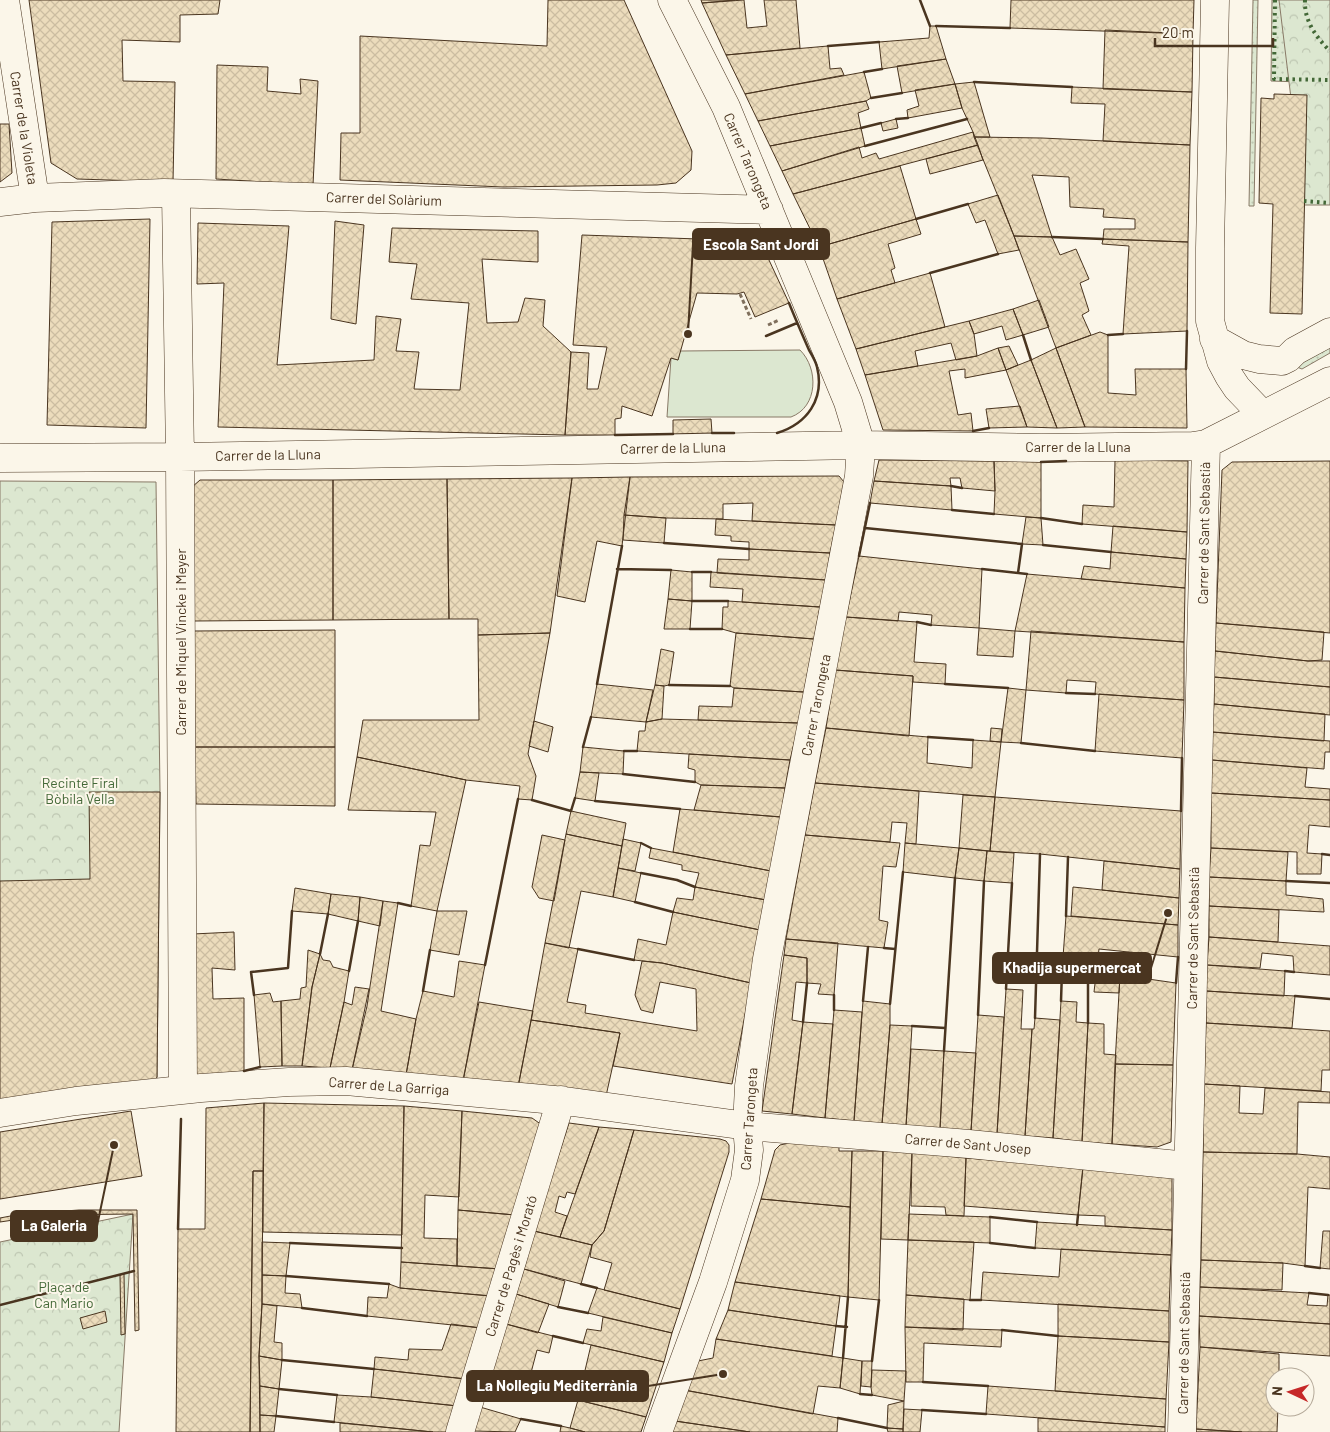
<svg xmlns="http://www.w3.org/2000/svg" width="1330" height="1432" font-family="Barlow,sans-serif">
<defs>
<pattern id="grass-dots" width="8" height="8" patternUnits="userSpaceOnUse" patternTransform="scale(1.25)"><rect width="8" height="8" fill="#dce7d0"/><path d="M2 2h.1M6 6h.1" fill="none" stroke="#bec7b2" stroke-width="1.8" stroke-linecap="round"/></pattern>
<pattern id="park-crowns" width="20" height="18" patternUnits="userSpaceOnUse" patternTransform="scale(1.25)"><rect width="20" height="18" fill="#dce7d0"/><path d="M2 6a3 3 0 1 1 6 0M12 15a3 3 0 1 1 6 0" fill="none" stroke="#bec7b2"/></pattern>
<pattern id="building-cross-hatch" width="8" height="8" patternUnits="userSpaceOnUse" patternTransform="scale(1.25)"><rect width="8" height="8" fill="#ecdcbc"/><path d="M0 0l8 8M0 8l8-8" fill="none" stroke="#ccbda1"/></pattern>
</defs>
<rect width="100%" height="100%" fill="#fbf6e9"/>
<path fill="url(#grass-dots)" stroke="#887966" d="M1253,0H1258L1254,206H1249Z
M1272,0H1309L1330,83L1271,81Z
M1330,341V353L1302,369L1297,367L1296,361Z"/>
<path fill="url(#park-crowns)" stroke="#887966" d="M1279,0H1330V205H1304Z
M0,481L156,482L160,792L157,1077L154,1083L0,1102Z
M133,1214L119,1432H0V1242Z"/>
<path fill="#dce7d0" stroke="#887966" d="M800,350C819,369 818,407 791,417H667L671,358L678,360L680,351Z"/>
<path fill="url(#building-cross-hatch)" stroke="#4a3520" d="M29,0H220L218,14L180,15V42L122,40L123,81L175,82L173,182L77,179L51,163Z
M548,0H624L692,151L691,170L676,183L657,185L503,187L340,180L341,133H360V36L547,46Z
M701,0H735L702,3Z
M744,0L747,28L767,26L764,0H796L800,48L726,55L702,3Z
M1011,0H1194L1193,34L1010,28Z
M930,26H936L946,59L882,69L879,42L929,38Z
M1105,30L1193,34L1192,92L1103,89Z
M828,46L830,69L841,68L844,75L745,94L726,55Z
M946,59L955,84L902,93L897,66Z
M217,65L268,67L267,91L301,94L300,79L318,81L313,185L216,179Z
M864,72L871,98L866,101L758,121L745,94Z
M974,82L990,137H974L973,132L962,108L955,84Z
M955,84L962,108L908,118L907,110L919,106L915,90Z
M1072,87L1192,92L1190,145L1103,141L1105,104L1071,103Z
M1274,94L1307,95L1302,314L1270,313L1273,204L1259,203L1261,98L1274,99Z
M866,101L869,109L858,113L861,128L770,146L758,121Z
M896,119L898,128L883,131L881,123Z
M0,124H9L12,173L0,182Z
M861,128L865,146L782,171L770,146Z
M973,132L978,145L793,194L782,171L859,147L862,158L876,153L879,159Z
M974,137L1042,138L1190,145L1188,242L1103,239L1104,229H1135V219L1103,217L1104,209L1070,207L1069,177L1032,175L1052,237L1014,236Z
M978,145L983,160L930,174L926,159Z
M900,166L916,219L819,247L793,194Z
M998,195L1014,236L1019,250L998,254L985,220L976,223L968,204Z
M150,219L146,428L47,425L52,222Z
M916,219L921,234L888,244L895,268L891,270L895,283L837,299L819,247Z
M335,221L364,225L356,324L331,319Z
M198,223L289,226L277,365L374,360L376,316L401,319L396,351L419,352L414,389L460,390L469,303L411,299L417,264L389,262L392,228L538,231V262L482,259L487,323L518,322L525,298L545,300L543,326L571,352L565,435L218,427L224,283L197,284Z
M582,235L757,241L762,245L789,303L755,317L744,292L737,294L697,293L678,360L671,358L652,416L622,406L621,418L615,419V435H565L571,352L589,353L587,389H598L607,347L573,345Z
M1014,236L1052,237L1060,255L1076,249L1089,279L1080,283L1089,311L1082,315L1091,335L1056,348Z
M1103,239L1188,242L1187,331L1123,334L1129,246L1102,244Z
M930,273L945,327L856,349L837,299Z
M1039,300L1049,327L1023,335L1013,309Z
M1013,309L1023,335L1006,340L1002,326L974,334L969,321Z
M969,321L974,334L977,356L956,360L951,343L915,351L918,366L865,375L856,349Z
M1100,332L1108,335V393L1136,395L1135,369H1186L1187,428L1085,427L1056,348Z
M1009,346L1018,365L1006,370L998,348Z
M998,348L1006,370L965,378V369L949,371L958,415L971,413L973,431L883,430L865,375L977,356Z
M1056,348L1085,427L1057,428L1031,360Z
M1031,360L1057,428L1027,427L1006,370Z
M1020,406L1027,427L989,428L986,409Z
M711,419L712,433L673,434V420Z
M879,460L994,461L995,491L962,488L960,478H950L951,486L874,481Z
M1115,460L1188,461L1187,532L1082,524L1083,505L1114,507Z
M994,461L1041,462V518L994,514L995,491Z
M1330,461V633L1216,623L1222,470L1232,462Z
M839,476L844,482L836,525L752,521L753,503L723,504V519L666,518L624,515L630,477Z
M630,477L622,546L597,541L585,602L557,596L572,478Z
M572,478L550,633L478,635V619H449L447,479Z
M447,479L449,619L333,620V480Z
M200,480H333V620L194,621L192,487Z
M874,481L951,486L952,510L870,503Z
M624,515L666,518L664,543L623,540Z
M1026,517L1041,518L1043,545L1022,544Z
M716,519L752,521L836,525L830,553L749,549V542L731,541V536L715,535Z
M1113,526L1187,532L1186,559L1111,552Z
M749,549L830,553L826,580L717,573L718,559L749,560Z
M1111,552L1186,559L1185,588L1081,579L1084,566L1110,569Z
M859,556L982,569L979,628L931,625L932,615L899,612L898,621L846,617Z
M671,570L692,572V601L668,599Z
M711,572L826,580L820,607L742,602L743,589L710,587Z
M1027,574L1185,588L1184,642L1015,631Z
M668,599L692,601L690,629H664Z
M728,601L820,607L814,639L736,633L722,629L723,607H728Z
M846,617L917,622L914,662L946,664L945,684L913,682V676L835,670Z
M1216,623L1324,632L1322,660L1308,661L1215,651Z
M979,628L1015,631L1013,657L977,655Z
M335,630V747H195L194,631Z
M1031,631L1184,642V700L1095,694L1096,682L1067,680L1066,693L1026,690Z
M550,633L528,754L536,776L532,800L518,799L520,786L466,780L357,757L363,720H479L478,635Z
M736,633L814,639L804,692L734,688L730,686Z
M661,649L674,652L669,685L664,686L655,685Z
M1215,651L1308,661H1330V687L1214,677Z
M835,670L913,676L909,736L826,728Z
M1214,677L1330,687V715L1214,704Z
M597,684L653,690L646,722L591,717Z
M655,685L664,686L662,719L646,722Z
M734,688L804,692L799,723L698,720L699,706L732,707Z
M1008,688L1026,690L1021,743L1001,742Z
M1099,694L1184,700L1182,758L1095,751Z
M1214,704L1325,714L1324,741L1212,732Z
M662,719L698,720L799,723L790,760L637,751L639,731H645L646,722Z
M534,721L553,727L548,752L529,746Z
M826,728L928,737L927,763L972,768L973,740L1001,742L995,797L815,783Z
M991,728L1002,729L1001,742L990,741Z
M1212,732L1330,741V752H1325L1324,769L1212,760Z
M195,747H335V806L196,804Z
M583,747L624,751L623,774L580,772Z
M689,754L790,760L785,788L701,785L695,782V770L688,768Z
M357,757L466,780L437,911L411,906L420,845L430,846L436,812L348,810Z
M1212,760L1307,768L1305,787L1330,789V800L1211,793Z
M580,772L599,773L595,801L575,798Z
M815,783L919,791L916,844L905,843L907,823L892,822L890,842L805,835Z
M701,785L785,788L781,817L694,810Z
M89,792H160L157,1077L154,1083L0,1102V881L90,879Z
M1211,793L1330,800V827L1309,825L1307,853L1322,854L1321,874H1297V852L1211,848Z
M963,795L995,797L990,851L959,848Z
M995,797L1181,811L1180,869L1040,854L990,851Z
M680,809L781,817L771,871L673,852Z
M571,811L626,823L622,846L566,834Z
M566,834L622,846L613,897L581,891L569,948L545,943Z
M542,835L565,840L554,901L539,898L532,887Z
M805,835L900,843L896,867L883,866L879,920L888,922L884,948L786,939Z
M623,839L641,843L635,871L618,868Z
M905,843L959,848L955,878L903,872Z
M651,848L771,871L766,900L695,887L699,873L682,870V865L649,858Z
M959,848L987,851L984,881L955,878Z
M1211,848L1288,852L1286,881L1209,877Z
M987,851L1014,853L1012,883L984,881Z
M1104,861L1180,869L1179,898L1102,890Z
M618,868L641,873L635,902L613,897Z
M1209,877L1286,881V895L1323,899L1324,912L1209,906Z
M695,887L766,900L760,930L673,912L677,898L693,900Z
M1073,887L1179,898L1178,925L1071,916Z
M295,888L331,894L328,914L292,911Z
M331,894L360,897L358,921L328,914Z
M360,897L383,901L380,926L358,921Z
M383,901L398,903L381,1011L416,1019L406,1075L352,1070L367,1006Z
M1209,906L1279,910L1278,942L1209,937Z
M437,911H467L459,955L430,950Z
M673,912L760,930L751,983L662,963L634,960L638,939L666,945Z
M1066,916L1178,925V957L1099,949L1096,975L1062,971Z
M234,932L235,970L212,968L213,999L244,998V1071L192,1077L193,934Z
M1209,937L1330,946V975L1294,972L1293,956L1262,953L1260,968L1207,965Z
M786,939L838,943L834,995L818,994L821,984L807,983V958L784,955Z
M545,943L578,949L567,1002L586,1005L585,1013L697,1031L696,989L660,982L653,1013L641,1010L635,995L642,961L662,963L751,983L732,1084L613,1066L620,1033L531,1020Z
M308,950L320,954L312,987L302,1066H282L281,1001L300,999L301,988L306,987Z
M320,954L323,960L330,961L333,967L349,971L344,1002L330,1068L302,1066L312,987Z
M784,955L807,958V983L796,982L792,1020L803,1022L792,1114L762,1111Z
M459,961L485,965L463,1081L406,1075L416,1019L423,991L454,997Z
M1207,965L1285,971L1284,996L1206,991Z
M1096,975H1120L1119,993L1094,992Z
M1120,975L1176,983L1173,1065L1115,1064Z
M355,987L369,989L352,1070L330,1068L344,1002L352,1005Z
M1006,989L1023,990L1021,1029H1032L1025,1136L997,1134Z
M1206,991L1295,996L1292,1028L1206,1023Z
M270,993L273,1002L281,1001L282,1066L260,1067L254,995Z
M863,1001L890,1004V1025L882,1124L854,1121Z
M1061,1001L1077,1002L1076,1022L1088,1023L1082,1142L1053,1138Z
M479,1002L533,1011L518,1087L463,1081Z
M834,1010L862,1012L854,1121L825,1118Z
M978,1015L1004,1017L997,1134L971,1131Z
M1035,1018L1060,1020L1053,1138L1025,1136L1032,1029H1034Z
M531,1020L620,1033L606,1096L518,1087Z
M803,1022L833,1024L825,1118L792,1114Z
M1088,1023L1104,1024V1054L1116,1055L1112,1144L1082,1142Z
M1206,1023L1330,1031V1070H1322L1321,1091L1204,1084Z
M890,1025L912,1026L906,1126L882,1124Z
M911,1049L944,1051L940,1129L906,1126Z
M944,1051L976,1053L971,1131L940,1129Z
M1115,1064L1173,1065L1171,1142L1157,1147L1112,1144Z
M1204,1084L1240,1086L1239,1113L1263,1114L1265,1088L1330,1092V1103L1298,1102L1297,1154L1203,1152Z
M264,1103L263,1171H253L250,1432H176L178,1229H205L206,1108Z
M264,1103L404,1106L402,1235L263,1232Z
M404,1106L462,1111L459,1197L425,1195L424,1238L457,1239V1266L401,1262Z
M131,1111L142,1176L0,1199V1132Z
M462,1111L532,1118L542,1125L515,1215L458,1210Z
M569,1123L599,1127L575,1194L567,1192L565,1198L559,1196L555,1212L567,1216L560,1237L534,1231Z
M599,1127L634,1130L604,1231L592,1245L560,1237Z
M634,1130L720,1139L726,1141L729,1145V1152L680,1309L604,1290L612,1263L590,1257L592,1245L604,1231Z
M798,1141L839,1144V1151H852L850,1207L761,1199L775,1150L780,1145Z
M852,1151H883L879,1300L848,1297Z
M883,1151L912,1152L908,1240L881,1239Z
M912,1152L966,1158L964,1216L946,1215L945,1207L911,1206Z
M1203,1152L1297,1154L1330,1157V1189L1308,1187L1305,1266L1283,1263L1201,1260Z
M966,1158L1083,1167L1078,1215L964,1206Z
M1083,1167L1172,1176V1230L1105,1226V1216L1078,1215Z
M253,1171H263L262,1304L259,1356L260,1432H250Z
M761,1199L850,1207L848,1297L735,1282Z
M79,1210H137L139,1330L135,1331L133,1214L47,1215L0,1222V1218L21,1214Z
M458,1210L515,1215L500,1269L457,1266Z
M909,1214L990,1217V1243L908,1240Z
M1037,1222L1172,1230L1171,1255L1035,1248Z
M534,1231L592,1245L581,1284L524,1269Z
M1323,1231H1330V1269L1320,1268Z
M908,1240L974,1242L970,1300L906,1295Z
M262,1242L290,1243L286,1276L262,1275Z
M1061,1249L1171,1255L1169,1311L981,1300L983,1272L1059,1277Z
M1201,1260L1283,1263L1282,1290L1200,1287Z
M401,1262L500,1269L491,1296L400,1288Z
M524,1269L565,1281L558,1307L516,1294Z
M124,1274L125,1334L121,1335L120,1275Z
M262,1275L286,1276L285,1293L300,1294L302,1308L262,1304Z
M735,1282L840,1296L836,1326L728,1310Z
M389,1284L400,1288L491,1296L481,1328L367,1316L368,1297L387,1298Z
M1200,1287L1309,1293L1307,1305L1327,1306L1328,1295H1330V1324L1199,1316Z
M597,1288L680,1309L672,1333L588,1313Z
M516,1294L549,1304L538,1333L506,1324Z
M906,1295L964,1299L963,1330L905,1327Z
M262,1304L277,1306L274,1342L282,1343V1360L259,1356Z
M1058,1304L1169,1311V1342L1058,1336Z
M728,1310L836,1326L832,1356L716,1339Z
M105,1311L107,1322L83,1329L80,1318Z
M1199,1316L1330,1324V1356L1200,1347Z
M603,1317L672,1333L664,1362L583,1343L587,1329L601,1331Z
M451,1324L481,1328L466,1379L374,1369L375,1357L408,1360L409,1349L442,1350Z
M506,1324L553,1336L549,1353L537,1350L527,1388L489,1379Z
M905,1327L1002,1330L1001,1347L924,1343L923,1382H906Z
M1058,1336L1169,1342L1166,1399L1055,1391Z
M716,1339L843,1358L840,1388L818,1386L813,1414L684,1390L693,1362L713,1358Z
M591,1345L664,1362L646,1417L578,1400Z
M1200,1347L1279,1354V1377H1275V1407H1278L1277,1432H1242L1196,1429Z
M259,1356L282,1360L279,1389L260,1386Z
M843,1358L862,1361L860,1394L840,1388Z
M862,1361H872L871,1387L861,1386Z
M374,1369L466,1379L458,1406L371,1397Z
M872,1370L906,1371L904,1401L872,1395L871,1387Z
M260,1386L279,1389L276,1416L260,1415Z
M988,1386L1166,1399L1165,1427L986,1414Z
M684,1390L838,1418L837,1432H750L675,1421Z
M337,1395L371,1397L458,1406L449,1432H433L334,1422Z
M578,1400L646,1417L641,1432H585L570,1428Z
M904,1401L903,1429L887,1428L888,1405Z
M480,1407L521,1419L515,1432L473,1431Z
M904,1409L922,1410L920,1432H903Z
M260,1415L276,1416L274,1432H260Z
M1038,1418L1165,1427V1432H1038Z
M675,1421L750,1432H671Z
M340,1423L433,1432H340Z
M561,1426L570,1428L585,1432H560Z
M887,1428L903,1429V1432H888Z
M1196,1429L1242,1432H1196Z"/>
<g fill="none" stroke-linecap="round" stroke-linejoin="round">
<g stroke="#4a3520" stroke-width="29">
<path id="minor" d="M5,0L35,198
M1215,0L1210,248V321L1221,361L1229,376L1237,388L1262,414
M176,194L180,457L183,1090
M0,202L35,198L164,193L769,210
M1214,339L1243,355L1259,359L1282,361L1288,358L1295,351L1330,332
M0,458L180,457L861,445L1041,448L1193,446L1206,444L1330,381
M0,1113L76,1101L201,1088L289,1082L346,1081L565,1101L747,1126L969,1144L1188,1166
M460,1432L561,1100
M658,1432L713,1282L745,1180L749,1150L747,1126L749,1086L767,959L859,476L861,445L848,402L726,107L672,0
M1182,1432L1206,444"/>
</g>
<path stroke="#7f6f5c" stroke-width="3" stroke-dasharray="4 2.5" stroke-linecap="butt" d="M740,294L751,319
M768,325L779,320"/>
<use href="#minor" stroke="#fbf6e9" stroke-width="28"/>
<path stroke="#436837" stroke-width="4" stroke-dasharray="2.5 4" stroke-linecap="butt" d="M1275,0L1274,79L1330,80
M1305,0C1304,21 1316,37 1330,51
M1304,201L1330,203"/>
<path stroke="#4a3520" stroke-width="2.5" d="M920,0L930,26
M936,26L1010,28
M828,46L879,42
M864,72L882,69
M974,82L1072,87
M871,98L902,93
M896,119L908,118
M861,128L881,123
M865,146L967,119
M916,219L968,204
M1052,237L1103,239
M930,273L998,254
M1023,335L1031,360
M1108,335L1123,334
M766,336L797,323
M1186,369L1187,331
M973,431L989,428
M712,433H734
M777,433C807,424 825,399 817,367C816,362 812,355 809,350C802,334 795,318 789,303
M615,435L673,434
M1041,462L1066,461
M951,486L962,488
M952,510L994,514
M1041,518L1082,524
M865,528L1022,544L1018,573
M664,543L749,549
M1043,545L1111,552
M859,556L870,503
M617,569L671,570
M982,569L1027,574
M692,572H711
M692,601H728
M917,622L931,625
M690,629H722
M597,684L622,546
M945,684L1008,688
M669,685L730,686
M1066,693L1095,694
M928,737L973,740
M1021,743L1095,751
M583,747L591,717
M624,751H637
M623,774L695,782
M532,800L571,811L575,798
M595,801L680,809
M1181,811L1182,758
M641,843L651,848
M1322,854L1330,855
M641,873L677,880L695,887
M1286,881L1330,883
M635,902L673,912
M398,903L411,906
M1066,916L1068,857
M884,948L895,949
M578,949L634,960
M320,954L328,914
M485,965L518,799
M349,971L358,921
M1285,971L1294,972
M1176,983L1178,957
M1006,989L1012,883
M423,991L430,950
M254,995L251,972L288,968L292,911
M1295,996L1330,999
M863,1001L868,947
M1061,1001L1062,971
M890,1004L903,872
M834,1010V995
M978,1015L984,881
M1035,1018L1040,854
M803,1022L807,983
M1088,1023V974
M912,1026L945,1028
M944,1051L955,878
M244,1071L260,1067
M990,1217L1037,1222
M1077,1225L1078,1215
M178,1229L181,1119
M290,1243L402,1248
M990,1243L1035,1248
M1305,1266L1320,1268
M286,1276L389,1284
M581,1284L597,1288
M1309,1293L1328,1295
M970,1300H981
M0,1305L134,1271
M558,1307L588,1313
M302,1308L367,1316
M836,1326L847,1327
M1002,1330L1058,1336
M553,1336L583,1343
M843,1358L848,1297
M282,1360L374,1369
M872,1361L879,1300
M923,1382L988,1386
M527,1388L578,1400
M279,1389L337,1395
M860,1394L872,1395
M922,1410L986,1414
M276,1416L334,1422
M838,1418L887,1428
M521,1419L561,1426"/>
</g>
<g text-anchor="middle" stroke-width="4" stroke-linejoin="round" paint-order="stroke">
<g font-size="14" fill="#4a3520" stroke="#fbf6e9">
<text transform="translate(24 128) rotate(81)" y="5">Carrer de la Violeta</text>
<text transform="translate(748 161) rotate(67)" y="5">Carrer Tarongeta</text>
<text transform="translate(384 199) rotate(2)" y="5">Carrer del Solàrium</text>
<text x="1078" y="452">Carrer de la Lluna</text>
<text transform="translate(673 448) rotate(-1)" y="5">Carrer de la Lluna</text>
<text transform="translate(268 455) rotate(-1)" y="5">Carrer de la Lluna</text>
<text transform="translate(1204 533) rotate(-89)" y="5">Carrer de Sant Sebastià</text>
<text transform="translate(181 642) rotate(-90)" y="5">Carrer de Miquel Vincke i Meyer</text>
<text transform="translate(816 705) rotate(-79)" y="5">Carrer Tarongeta</text>
<text transform="translate(1193 938) rotate(-89)" y="5">Carrer de Sant Sebastià</text>
<text transform="translate(389 1086) rotate(4)" y="5">Carrer de La Garriga</text>
<text transform="translate(749 1119) rotate(-86)" y="5">Carrer Tarongeta</text>
<text transform="translate(968 1144) rotate(5)" y="5">Carrer de Sant Josep</text>
<text transform="translate(511 1266) rotate(-73)" y="5">Carrer de Pagès i Morató</text>
<text transform="translate(1184 1343) rotate(-89)" y="5">Carrer de Sant Sebastià</text>
</g>
<g font-size="14" fill="#436837" stroke="#fbf6e9">
<text x="80" y="788">Recinte Firal<tspan x="80" dy="16">Bòbila Vella</tspan></text>
<text x="64" y="1292">Plaça de<tspan x="64" dy="16">Can Mario</tspan></text>
</g>
</g>
<path fill="none" stroke="#4a3520" stroke-width="2" d="M688 334L693 244M1168 913L1151 968M114 1145L97 1226M723 1374L648 1386"/>
<g fill="#4a3520" stroke="#fbf6e9" stroke-width="2">
<circle cx="688" cy="334" r="5"/>
<circle cx="1168" cy="913" r="5"/>
<circle cx="114" cy="1145" r="5"/>
<circle cx="723" cy="1374" r="5"/>
</g>
<g fill="#4a3520" stroke="#4a3520" stroke-width="2">
<rect x="693" y="229" width="136" height="30" rx="5"/>
<rect x="993" y="953" width="158" height="30" rx="5"/>
<rect x="11" y="1211" width="86" height="30" rx="5"/>
<rect x="467" y="1371" width="181" height="30" rx="5"/>
</g>
<g font-size="15" text-anchor="middle" font-weight="bold" fill="#fff">
<text x="761" y="250">Escola Sant Jordi</text>
<text x="1072" y="973">Khadija supermercat</text>
<text x="54" y="1231">La Galeria</text>
<text x="557" y="1391">La Nollegiu Mediterrània</text>
</g>
<g transform="translate(1290 1392) rotate(274)"><circle r="24" fill="#fbf6e9" stroke="#b4a999"/>
<path d="M0-4L9 19L0 12L-9 19Z" fill="#c62828"/>
<text y="-8" font-size="14" font-weight="bold" text-anchor="middle" fill="#4a3520">N</text>
</g>
<path d="M1155 38v8h118v-8" fill="none" stroke="#4a3520" stroke-width="2.5"/>
<text x="1162" y="38" font-size="15" fill="#4a3520" stroke="#fbf6e9" stroke-width="4" paint-order="stroke">20 m</text>
</svg>
